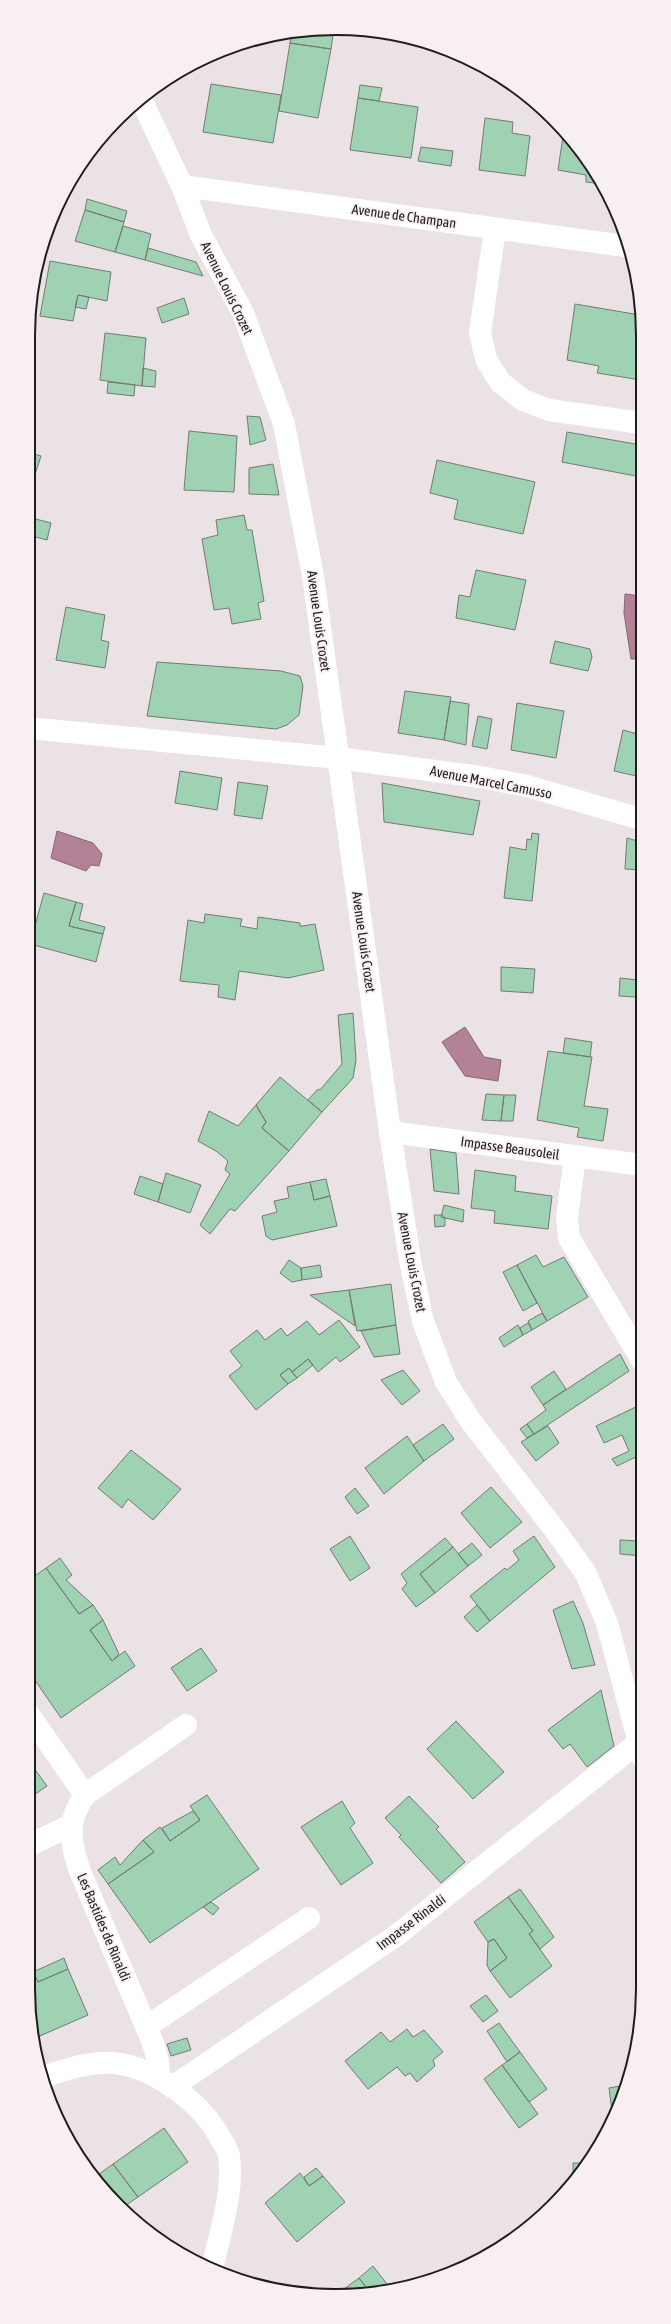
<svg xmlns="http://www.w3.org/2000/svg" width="671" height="2324" font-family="'Asap Condensed',sans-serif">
<rect width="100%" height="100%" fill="#ebe2e5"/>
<path fill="#b48296" stroke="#886472" d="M625,594L641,596V659H631L624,613Z
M57,831L93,843L102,854L99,866L91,865L86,871L51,858Z
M465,1027L484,1057L501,1060L498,1081L465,1076L442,1042Z"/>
<path fill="#9fd2b3" stroke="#737a76" d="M300,31L333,36L331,49L290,43L291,32Z
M290,43L331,49L318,118L279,111Z
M211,84L281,95L273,143L203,132Z
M360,85L382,88L379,101L358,98Z
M358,98L418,107L411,158L350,150Z
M485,118L513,122L512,133L530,136L525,176L479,170Z
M563,136L570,137L601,184L586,182V175L558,170Z
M421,147L453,151L451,166L418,161Z
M87,199L127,211L124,222L85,210Z
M85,210L124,222L115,252L75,241Z
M123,226L151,234L145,260L115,252Z
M148,248L196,262L203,276L145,260Z
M50,261L111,272L107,301L78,295L73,321L40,316Z
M78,295L89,297L86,309L75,307Z
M184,298L189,314L162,323L157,308Z
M575,304L640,315L641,380L597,373L599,366L567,360Z
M105,333L146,338L142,386L100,380Z
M143,368L156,371L155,387L142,386Z
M108,382L135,385L134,396L107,393Z
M247,416L260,417L266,440L250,445Z
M189,431L237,436L234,492L184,490Z
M567,432L641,445V477L562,462Z
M28,452L41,456L28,496Z
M437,460L535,482L523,534L454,519L458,500L430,493Z
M273,464L279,495L249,494V468Z
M244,515L247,530H252L264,601L258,603L261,619L232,624L229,608L214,610L202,539L218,535L216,520Z
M32,518L51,523L47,540L28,535Z
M476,570L526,580L515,630L456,618L459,595L470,597Z
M66,607L105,615L101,640L109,642L105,668L56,660Z
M555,641L590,649L592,657L588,671L550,663Z
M157,662L281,671L300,676L303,686L299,715L287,725L276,729L147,716Z
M405,691L451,697L444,740L398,733Z
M450,701L469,704L466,745L444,740Z
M517,703L564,711L556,758L511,750Z
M478,716L492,719L487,749L472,746Z
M623,730L641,735V777L614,771Z
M180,771L222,778L217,810L175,803Z
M238,782L268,786L262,819L234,815Z
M382,783L480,801L473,835L384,822Z
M532,833L539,834L532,901L504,898L510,847L526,850L527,839L531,840Z
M627,838L641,842V870L625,869Z
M44,893L76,902L69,926L103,934L96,962L30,944Z
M76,902L83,904L79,920L105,927L103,934L69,926Z
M205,914L242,919L240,926L257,929L258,917L300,923V926H302L315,924L324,970L288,978L239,971L235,1000L218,997L219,985L180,981L188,920L204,923Z
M501,967L535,969L533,993L501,991Z
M620,978L638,980L636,997L619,996Z
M353,1013L356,1060L353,1078L322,1112L308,1100L318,1089L320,1090L342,1064L338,1015Z
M565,1038L592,1042L590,1057L563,1053Z
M548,1051L592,1057L584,1106L608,1109L603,1141L577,1137L579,1128L537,1120Z
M280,1077L322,1112L289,1151L262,1128L266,1122L256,1105Z
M486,1094L504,1095L501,1121L482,1120Z
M504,1095H516L513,1121H501Z
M256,1105L266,1122L262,1128L289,1151L235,1211L230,1209L210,1234L200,1225L230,1174L225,1170L228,1161L216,1151L198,1141L209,1111L238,1126Z
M430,1149L456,1153L459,1194L434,1191Z
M475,1170L516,1176L515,1191L552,1196L548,1229L494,1223L495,1211L471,1208Z
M166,1173L201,1185L190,1213L158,1202Z
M140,1176L163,1184L158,1202L134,1194Z
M326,1179L330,1196L314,1200L310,1182Z
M310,1182L314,1200L330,1196L337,1226L272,1240L266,1236L262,1216L277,1212L274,1201L289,1198L287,1187Z
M444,1205L464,1210L463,1222L441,1217Z
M434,1215H442L445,1218V1226L435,1227Z
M536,1255L543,1267L564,1257L588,1297L547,1321L517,1265Z
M289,1260L301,1268L302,1280L292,1282L280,1273Z
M320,1265L322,1277L302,1280L301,1268Z
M517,1265L537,1303L523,1311L503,1272Z
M391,1284L396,1325L357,1331L349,1290Z
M349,1290L355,1326L310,1295L332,1292Z
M542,1313L547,1321L532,1330L528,1321Z
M339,1320L360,1347L340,1362L336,1357L318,1372L308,1359L292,1372L289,1368L280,1375L288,1384L256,1410L229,1376L242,1366L230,1351L257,1330L265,1340L281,1328L287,1336L307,1321L319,1335Z
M528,1323L532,1330L523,1335L520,1328Z
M396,1325L400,1354L374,1357L361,1331Z
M518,1325L523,1335L504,1347L499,1338Z
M620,1354L629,1371L534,1434L527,1424L546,1410L543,1405Z
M308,1359L313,1365L297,1378L292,1372Z
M289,1368L297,1378L288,1384L280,1375Z
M403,1370L420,1391L402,1405L381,1380Z
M554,1371L566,1389L543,1405L531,1387Z
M642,1404V1454L617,1466L612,1459L629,1451L622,1435L604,1443L596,1426Z
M443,1424L454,1439L424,1461L413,1445Z
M527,1424L534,1434L527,1438L520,1429Z
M548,1426L559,1443L536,1461L521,1442Z
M407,1436L424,1461L384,1494L365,1468Z
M131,1450L181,1489L153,1520L128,1499L122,1508L98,1488Z
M491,1487L522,1522L490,1548L461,1513Z
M355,1488L369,1506L357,1514L345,1497Z
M350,1536L370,1568L350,1581L330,1549Z
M534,1536L555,1567L490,1621L470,1596L505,1568L507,1570L519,1560L513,1551Z
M445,1538L453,1547L420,1574L435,1593L416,1607L402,1589L407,1583L401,1574Z
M620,1540L642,1541V1556L620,1554Z
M472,1543L482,1555L468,1566L458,1554Z
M453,1547L468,1566L435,1593L420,1574Z
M60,1558L72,1575L66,1580L93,1605L79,1614L46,1568Z
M46,1568L79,1614L93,1605L103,1620L90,1630L112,1661L125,1651L135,1666L61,1718L28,1670V1581Z
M573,1601L583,1623L595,1665L572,1669L553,1610Z
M477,1605L490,1621L477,1632L464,1617Z
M103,1620L119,1654L112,1661L90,1630Z
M201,1648L217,1671L187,1691L171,1668Z
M601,1690L614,1746L587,1767L570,1744L563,1749L548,1730Z
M456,1721L504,1772L473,1799L427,1749Z
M28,1760L47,1786L28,1799Z
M207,1795L259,1869L150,1943L108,1884L154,1852L143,1840L160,1827L170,1841L200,1820L190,1806Z
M409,1796L439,1827L436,1829L465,1862L441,1883L399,1837L401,1835L385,1818Z
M342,1801L355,1823L350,1828L373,1863L341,1885L301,1827Z
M193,1811L200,1820L170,1841L162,1828Z
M143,1840L154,1852L108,1884L98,1870L115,1857L120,1865Z
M520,1889L554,1937L540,1949L529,1934L533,1931L508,1897Z
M508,1897L533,1931L529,1934L552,1966L510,1998L490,1971L507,1958L494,1939L488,1942L474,1922Z
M211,1902L219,1908L213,1915L203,1907Z
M494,1939L507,1958L490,1971L487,1965L488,1942Z
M64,1958L68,1969L38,1982L33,1972Z
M68,1969L88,2015L33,2039L28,1974L33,1972L38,1982Z
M486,1995L498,2011L483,2022L470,2006Z
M499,2023L520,2052L507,2062L487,2031Z
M407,2029L413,2037L424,2030L443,2052L433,2060L435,2066L417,2082L410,2073L405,2076L397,2067L368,2089L345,2061L381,2032L390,2042Z
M187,2038L191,2050L171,2056L167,2044Z
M520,2052L547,2089L529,2102L502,2065Z
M502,2065L538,2114L519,2128L484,2079Z
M626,2085L620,2106L613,2119L609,2088Z
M164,2128L188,2162L138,2197L113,2164Z
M573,2163H588L573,2179Z
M113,2164L138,2197L122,2208L104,2191L95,2177Z
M316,2168L323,2176L309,2186L304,2177Z
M300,2173L309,2186L323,2176L345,2202L297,2242L265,2203Z
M373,2266L390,2288L381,2289L378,2286L368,2290L359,2278Z
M359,2278L368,2290L341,2293L340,2292Z"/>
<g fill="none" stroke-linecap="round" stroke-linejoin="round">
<path stroke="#fff" stroke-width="22" d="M182,186L625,246
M495,229L480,333L486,359L500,382L523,400L549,410L641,423
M28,728L338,758
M390,1132L642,1165
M575,1157L567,1217L569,1238L642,1360
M28,1713L85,1795
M28,1846L71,1825
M146,2027L309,1918
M43,2077C62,2071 81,2064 101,2063C147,2060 201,2101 221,2139C224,2144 228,2150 229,2156C234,2193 220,2232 212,2269
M159,2078L158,2061L153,2043L79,1869C70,1840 66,1822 85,1795L186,1725
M172,2087L397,1935L639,1742"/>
<path stroke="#fff" stroke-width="22" d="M141,99L182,186L201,235L243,313L284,424L313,576L390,1132L410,1260L423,1321L446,1382L470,1420L555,1530L585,1572L607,1623L643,1758
M338,758L481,777L527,786L641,819"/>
</g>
<g text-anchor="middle" stroke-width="3.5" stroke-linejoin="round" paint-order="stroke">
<g font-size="14" fill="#201d1e" stroke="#f8eff2">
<text transform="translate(404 216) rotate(8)" y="5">Avenue de Champan</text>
<text transform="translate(227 288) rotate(64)" y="5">Avenue Louis Crozet</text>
<text transform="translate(319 621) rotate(82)" y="5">Avenue Louis Crozet</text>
<text transform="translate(491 782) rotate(11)" y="5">Avenue Marcel Camusso</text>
<text transform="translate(364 942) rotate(82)" y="5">Avenue Louis Crozet</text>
<text transform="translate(510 1148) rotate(8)" y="5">Impasse Beausoleil</text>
<text transform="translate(412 1262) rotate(79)" y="5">Avenue Louis Crozet</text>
<text transform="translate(411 1922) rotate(-37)" y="5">Impasse Rinaldi</text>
<text transform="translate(104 1927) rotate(67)" y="5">Les Bastides de Rinaldi</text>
</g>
</g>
<path d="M0 0H671V2324H0ZM335 35H336A300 300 0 0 1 636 335V1989A300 300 0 0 1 336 2289H335A300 300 0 0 1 35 1989V335A300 300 0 0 1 335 35Z" fill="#f8eff2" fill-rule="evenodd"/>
<path fill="none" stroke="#201d1e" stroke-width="2" d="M335 35H336A300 300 0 0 1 636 335V1989A300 300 0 0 1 336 2289H335A300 300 0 0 1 35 1989V335A300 300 0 0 1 335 35Z"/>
</svg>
